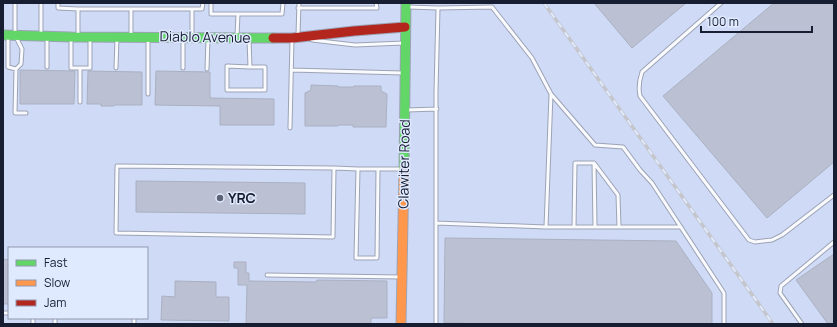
<svg xmlns="http://www.w3.org/2000/svg" width="837" height="327" font-family="Manrope,sans-serif">
<rect width="100%" height="100%" fill="#dae0f2"/>
<path fill="#cfdaf6" fill-rule="evenodd" d="M3,3H834V324H3ZM9,248H147V318H9Z"/>
<path fill="#bbc1d3" stroke="#a9b0c1" d="M594,3H686L632,48Z
M774,3H834V162L767,218L663,96Z
M20,70L75,71L74,104H20Z
M88,71L142,72V105H114V106H101V104H87Z
M156,71L210,72V98L274,99V125H220V106L155,105Z
M311,85L338,86V87H354V86H381V91L387,94L386,127H353V125H338V126H305V93L311,90Z
M136,181L305,183V214L136,212Z
M445,238L676,241L712,293V324H464V323H444Z
M834,254V324H828L796,280Z
M3,259L9,260V304H3Z
M234,262H246V273H249V281L316,282L317,280L387,281V318H371V324H246L247,285H238V268H234Z
M175,281L216,282V297H229V321L161,320L162,296L175,297Z"/>
<g fill="none" stroke-linecap="round" stroke-linejoin="round">
<g stroke="#9ca3b4" stroke-width="5">
<path id="lane" d="M58,3V8L78,9H202L203,3
M211,3V14H282L283,3
M721,3L642,72C639,81 638,87 640,96L749,240L755,242L763,241L772,240L782,235L834,195
M15,4V35L22,49L21,64L16,69L15,113H26
M408,7L438,8L492,7L532,58L551,94L595,145L623,147L640,170L652,183L724,293V324
M298,8H377L376,3
M41,34V4
M78,35V9
M298,35L299,3
M237,36L238,14
M8,37V67L16,69
M131,37V9
M192,37V9
M71,38V68H90V38
M148,38V94
M183,39V68
M249,39L250,67H265V90H227V66L250,67
M312,40L355,45L404,43
M47,67V38
M116,68L117,38
M207,69L208,39
M291,70L403,73
M80,102V68
M407,110L437,109
M290,128L292,39
M594,163L595,227
M334,168L333,237L116,233L117,166L334,168L358,169
M378,169L377,258H356L358,169H402
M436,223L546,227H681
M546,227L551,94
M574,227L575,163H594L618,195L619,227
M267,275L401,277
M3,313H9
M33,324V318
M55,324V318
M134,324V318
M436,324V92L438,8
M802,324L780,293L781,286L834,242"/>
</g>
<g stroke="#9ca3b4" stroke-width="11">
<path id="fast" d="M3,35L71,37L273,38
M404,170L406,3"/>
</g>
<g stroke="#9ca3b4" stroke-width="11">
<path id="slow" d="M401,324L404,170"/>
</g>
<g stroke="#9ca3b4" stroke-width="11">
<path id="jam" d="M273,38H292L354,31L405,27"/>
</g>
<use href="#lane" stroke="#f9fafd" stroke-width="3"/>
<use href="#fast" stroke="#63d668" stroke-width="9"/>
<use href="#slow" stroke="#ff974d" stroke-width="9"/>
<use href="#jam" stroke="#b3261e" stroke-width="9"/>
<g stroke="#c4c6cb" stroke-width="3.5">
<path id="rail" d="M544,3L773,324"/>
</g>
<use href="#rail" stroke="#e0eaff" stroke-width="2" stroke-dasharray="6" stroke-linecap="butt"/>
</g>
<circle fill="#5b6275" stroke="#e0eaff" stroke-width="1.5" cx="220" cy="198" r="4"/>
<g text-anchor="middle" stroke-width="3" stroke-linejoin="round" paint-order="stroke">
<g font-size="14" fill="#171e31" stroke="#e0eaff">
<text transform="translate(205 37) rotate(1)" y="5">Diablo Avenue</text>
<text transform="translate(404 164) rotate(-89)" y="5">Clawiter Road</text>
</g>
<g font-size="14" font-weight="bold" fill="#171e31" stroke="#e0eaff" text-anchor="start">
<text x="228" y="203">YRC</text>
</g>
</g>
<rect width="837" height="327" fill="none" stroke="#171e31" stroke-width="8"/>
<rect x="8" y="247" width="140" height="72" fill="#e0eaff" stroke="#9098ad"/>
<rect x="16" y="260" width="20" height="6" fill="#63d668" stroke="#9098ad"/>
<text x="44" y="267" font-size="12" fill="#171e31">Fast</text>
<rect x="16" y="280" width="20" height="6" fill="#ff974d" stroke="#9098ad"/>
<text x="44" y="287" font-size="12" fill="#171e31">Slow</text>
<rect x="16" y="300" width="20" height="6" fill="#b3261e" stroke="#9098ad"/>
<text x="44" y="307" font-size="12" fill="#171e31">Jam</text>
<path d="M701 26v6h111v-6" fill="none" stroke="#171e31" stroke-width="2"/>
<text x="707" y="26" font-size="12" fill="#171e31" stroke="#e0eaff" stroke-width="3" paint-order="stroke">100 m</text>
</svg>
